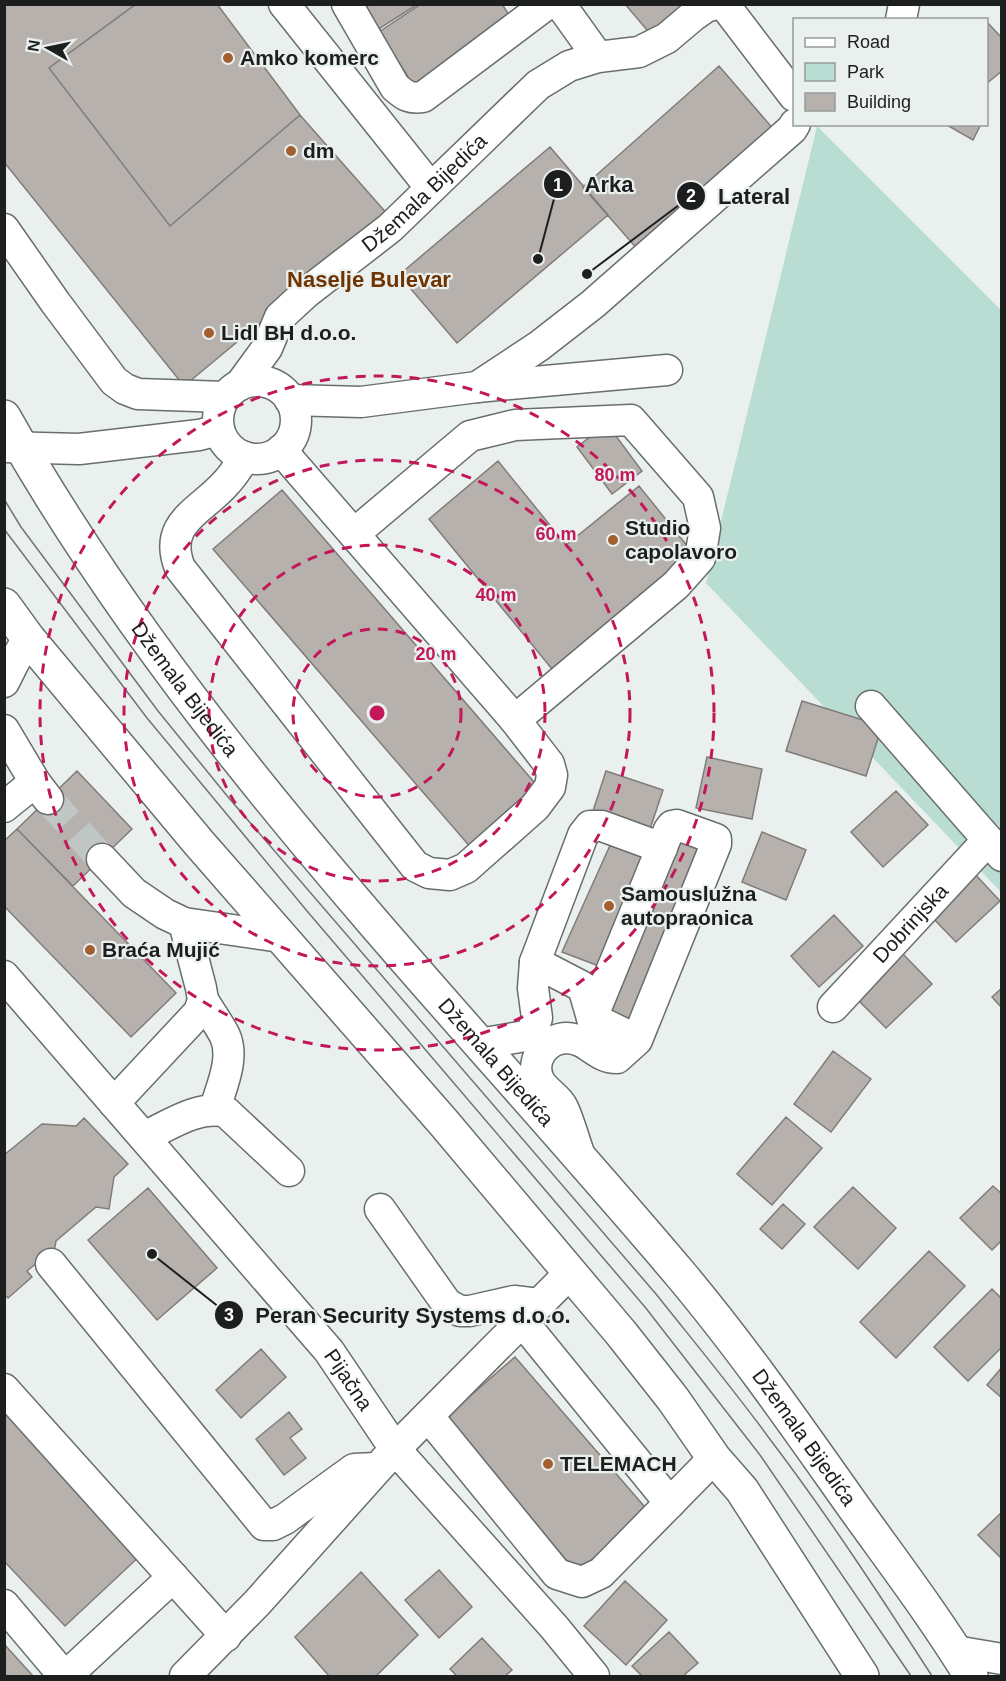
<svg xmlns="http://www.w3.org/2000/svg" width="1006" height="1681" font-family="Helvetica,sans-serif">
<rect width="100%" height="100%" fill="#e9f0ee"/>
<path fill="#baddd3" d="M817,126L1001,310V892L706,583Z"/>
<path fill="#b6b1ad" stroke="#817c79" stroke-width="1.5" d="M4,4H136L49,68L170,226L300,115L389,216L184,386L4,162Z
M136,4H217L300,115L170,226L49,68Z
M357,4H418L374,32Z
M421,4H502L516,26L417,91L379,32Z
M625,4H689L652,36Z
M986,21L1002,38V71L986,84Z
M719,66L775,131L639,251L583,187Z
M945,124H981L973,140Z
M550,147L608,215L457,343L399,275Z
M607,424L642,471L612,494L577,447Z
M498,461L566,545L639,486L693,553L552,669L429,519Z
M282,490L540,789L472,849L213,549Z
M802,701L882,726L866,776L786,751Z
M707,757L762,769L752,819L696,808Z
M77,771L132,829L73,886L17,829Z
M606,771L663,790L649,832L592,814Z
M896,791L928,825L883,867L851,832Z
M17,829L176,993L131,1037L4,906V841Z
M685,832L710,843L634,1026L608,1016Z
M762,832L806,850L786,900L742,882Z
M612,841L655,860L607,969L562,952Z
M971,870L1000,901L956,942L927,912Z
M834,915L863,946L819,987L791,956Z
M903,954L932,984L886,1028L857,999Z
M1002,988V1008L992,997Z
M833,1051L871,1079L831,1132L794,1104Z
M786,1117L822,1148L772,1205L737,1174Z
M84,1118L128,1164L114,1177L109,1209L96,1207L56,1241L53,1257L45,1256L27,1271L32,1277L8,1298L4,1294V1155L42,1124L76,1126Z
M993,1186L1002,1194V1240L992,1250L960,1218Z
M853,1187L896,1228L858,1269L814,1227Z
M148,1188L217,1268L157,1320L88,1240Z
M783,1204L805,1224L782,1249L760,1229Z
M929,1251L965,1286L896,1358L860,1322Z
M992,1289L1002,1299V1347L968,1381L934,1347Z
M261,1349L286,1377L241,1418L216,1390Z
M515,1357L650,1513L576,1572L447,1416Z
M1002,1367V1398L987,1385Z
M4,1403L143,1553L65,1626L4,1561Z
M289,1412L302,1429L290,1438L306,1458L284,1475L256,1439Z
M1002,1512V1559L978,1535Z
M439,1570L472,1607L439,1638L405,1600Z
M361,1572L418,1635L376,1676H329L295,1637Z
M625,1581L667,1620L626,1665L584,1626Z
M669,1632L698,1663L683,1676H642L632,1666Z
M482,1638L512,1670L505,1676H457L450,1669Z
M4,1644L33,1676H4Z"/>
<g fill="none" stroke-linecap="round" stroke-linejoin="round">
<path stroke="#c0c6c4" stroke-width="30" stroke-dasharray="30 15" stroke-linecap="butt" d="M48,799L102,859"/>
<g stroke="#686e6c" stroke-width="33">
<g id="minor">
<path d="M284,4L430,187"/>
<path d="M347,4L395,87C405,96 410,99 423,97L547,4"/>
<path d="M560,4L598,57"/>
<path d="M717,4L726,7L794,96"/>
<path d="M901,20L904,4"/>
<path d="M4,229L55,302L114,381L125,389L138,394L225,397"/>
<circle cx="257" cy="420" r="39"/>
<path id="s1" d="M240,385L267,348L280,317L306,293L390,228L538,85L569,66L598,57L639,52L667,38L693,16L706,7L715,4"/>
<path d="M477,387L539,346L593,304L792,129L795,124"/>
<path d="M290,400L361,402L477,387L667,370"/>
<path d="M4,447L79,449L199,435L219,430"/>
<path d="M245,457C239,466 233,476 225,484C200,512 162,523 180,568L415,866L429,873L450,875L466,868L535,807L550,787L552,775L549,764L515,720L281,450"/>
<path d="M355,533L470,436L515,425L631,420L698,497L705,528L700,558L676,585L515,720"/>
<path d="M4,682L13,664L28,638"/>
<path d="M871,706L1002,856"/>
<path d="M4,730L35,782L48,799"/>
<path d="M4,807L35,782"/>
<path d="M102,859L134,893L165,914L184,923L281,937"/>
<path id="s2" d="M4,976L329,1351L395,1449L554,1627L594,1676"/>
<path d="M203,1000C210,1012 219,1024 225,1036C235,1059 221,1087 215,1109"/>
<path id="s3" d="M833,1007L988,840"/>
<path d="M592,1018L583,987L535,962L583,835L590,826H602L662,848"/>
<path d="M479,1044L531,1035L537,1018L533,988L535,962"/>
<path d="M114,1103L199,1012L203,1000L201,988L184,923"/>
<path d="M144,1137C170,1125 197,1105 226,1112L289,1171"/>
<path d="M580,1156C574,1140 570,1123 563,1108C558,1097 544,1091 539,1080C529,1059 547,1038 567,1038C589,1039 596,1058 617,1058L637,1040L716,844V839L677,825L672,826L669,830L592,1018L637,1040"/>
<path d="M380,1209L447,1304L460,1311H470L514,1301L539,1304"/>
<path d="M51,1264L264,1525H273L285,1519L354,1469L376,1468"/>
<path d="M522,1321L670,1503"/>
<path d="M4,1389L226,1636"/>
<path d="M428,1416L557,1574L582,1582L601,1573L714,1458"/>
<path d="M4,1605L64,1676"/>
<path d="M955,1651L1002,1659"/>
<path d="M66,1676L173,1577"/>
<path d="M185,1676L257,1603L395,1449L570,1273"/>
</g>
</g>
<g stroke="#686e6c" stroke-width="36">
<g id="major">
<path id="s4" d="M4,417C184,737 446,997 681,1275C743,1349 797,1427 853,1506C893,1562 935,1617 971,1676"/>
<path d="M4,605L28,638L199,843L444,1123L621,1333L673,1399L714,1458L742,1490L862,1676"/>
</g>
</g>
<use href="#minor" stroke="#fff" stroke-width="30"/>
<use href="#major" stroke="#fff" stroke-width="33"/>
<path stroke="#707574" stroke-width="1.5" d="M4,499L21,527L158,711L228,797L656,1294C695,1343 735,1391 772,1442C829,1517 881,1597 932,1676
M4,529L147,718L307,911L645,1307L760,1455L911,1676"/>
</g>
<g fill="none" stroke="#c2185b" stroke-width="3" stroke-dasharray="10 8">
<circle cx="377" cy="713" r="84"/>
<circle cx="377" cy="713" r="168"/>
<circle cx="377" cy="713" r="253"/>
<circle cx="377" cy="713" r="337"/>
</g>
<g fill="#a35e31" stroke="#e9f0ee" stroke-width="2">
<circle cx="228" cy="58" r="6"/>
<circle cx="291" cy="151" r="6"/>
<circle cx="209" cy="333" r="6"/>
<circle cx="613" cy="540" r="6"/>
<circle cx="609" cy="906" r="6"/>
<circle cx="90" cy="950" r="6"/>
<circle cx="548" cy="1464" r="6"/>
</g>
<g text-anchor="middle" stroke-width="4.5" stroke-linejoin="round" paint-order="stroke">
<g font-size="21" font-weight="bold" fill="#1c1f1e" stroke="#e9f0ee" text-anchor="start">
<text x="240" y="65">Amko komerc</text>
<text x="303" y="158">dm</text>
<text x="221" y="340">Lidl BH d.o.o.</text>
<text x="625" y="535">Studio<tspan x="625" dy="24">capolavoro</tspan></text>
<text x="621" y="901">Samouslužna<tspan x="621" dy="24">autopraonica</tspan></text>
<text x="102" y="957">Braća Mujić</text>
<text x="560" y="1471">TELEMACH</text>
</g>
<g font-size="21" fill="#1c1f1e" stroke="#e9f0ee">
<text dy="7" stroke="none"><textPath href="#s1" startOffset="270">Džemala Bijedića</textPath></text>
<text dy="7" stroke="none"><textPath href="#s4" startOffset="327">Džemala Bijedića</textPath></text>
<text dy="7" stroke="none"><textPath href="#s3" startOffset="114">Dobrinjska</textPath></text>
<text dy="7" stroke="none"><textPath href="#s4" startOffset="813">Džemala Bijedića</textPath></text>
<text dy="7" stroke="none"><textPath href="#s2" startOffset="531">Pijačna</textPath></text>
<text dy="7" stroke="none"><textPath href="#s4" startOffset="1299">Džemala Bijedića</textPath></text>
</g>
<g font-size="22" font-weight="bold" fill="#6f3403" stroke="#e9f0ee">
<text x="369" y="287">Naselje Bulevar</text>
</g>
</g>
<circle cx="377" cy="713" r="9" fill="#c2185b" stroke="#e9f0ee" stroke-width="3"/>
<g font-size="18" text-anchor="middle" font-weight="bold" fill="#c2185b" stroke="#e9f0ee" stroke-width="4.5" stroke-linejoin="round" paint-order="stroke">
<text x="615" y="481">80 m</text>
<text x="556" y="540">60 m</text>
<text x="496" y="601">40 m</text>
<text x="436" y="660">20 m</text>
</g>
<path fill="none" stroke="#1c1f1e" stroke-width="2" d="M538 259L558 184M587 274L691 196M152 1254L229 1315"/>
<g fill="#1c1f1e" stroke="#e9f0ee" stroke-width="2">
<circle cx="538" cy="259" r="6"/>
<circle cx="587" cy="274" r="6"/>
<circle cx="152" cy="1254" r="6"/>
<circle cx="558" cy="184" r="15"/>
<circle cx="691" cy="196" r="15"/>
<circle cx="229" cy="1315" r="15"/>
</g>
<g font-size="18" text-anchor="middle" font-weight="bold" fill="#fff">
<text x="558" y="191">1</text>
<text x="691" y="202">2</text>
<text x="229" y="1321">3</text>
</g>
<g font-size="22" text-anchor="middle" font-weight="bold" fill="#1c1f1e" stroke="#e9f0ee" stroke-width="4.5" stroke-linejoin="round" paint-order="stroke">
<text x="609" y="192">Arka</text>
<text x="754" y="204">Lateral</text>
<text x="413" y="1323">Peran Security Systems d.o.o.</text>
</g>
<rect width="1006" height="1681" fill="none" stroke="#1c1f1e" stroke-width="12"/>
<rect x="793" y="18" width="195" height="108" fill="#e9f0ee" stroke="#979c9b" stroke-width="1.5"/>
<rect x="805" y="38" width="30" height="9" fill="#ffffff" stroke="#979c9b" stroke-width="1.5"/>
<text x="847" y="48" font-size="18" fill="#1c1f1e">Road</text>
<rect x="805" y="63" width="30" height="18" fill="#baddd3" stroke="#979c9b" stroke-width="1.5"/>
<text x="847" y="78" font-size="18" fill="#1c1f1e">Park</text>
<rect x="805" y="93" width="30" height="18" fill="#b6b1ad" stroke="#979c9b" stroke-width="1.5"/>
<text x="847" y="108" font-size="18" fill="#1c1f1e">Building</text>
<g transform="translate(48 48) rotate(279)" stroke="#e9f0ee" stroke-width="4.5" paint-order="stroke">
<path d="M0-4.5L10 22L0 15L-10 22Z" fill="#1c1f1e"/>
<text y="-9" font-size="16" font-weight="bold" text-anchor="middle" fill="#1c1f1e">N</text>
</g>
</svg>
